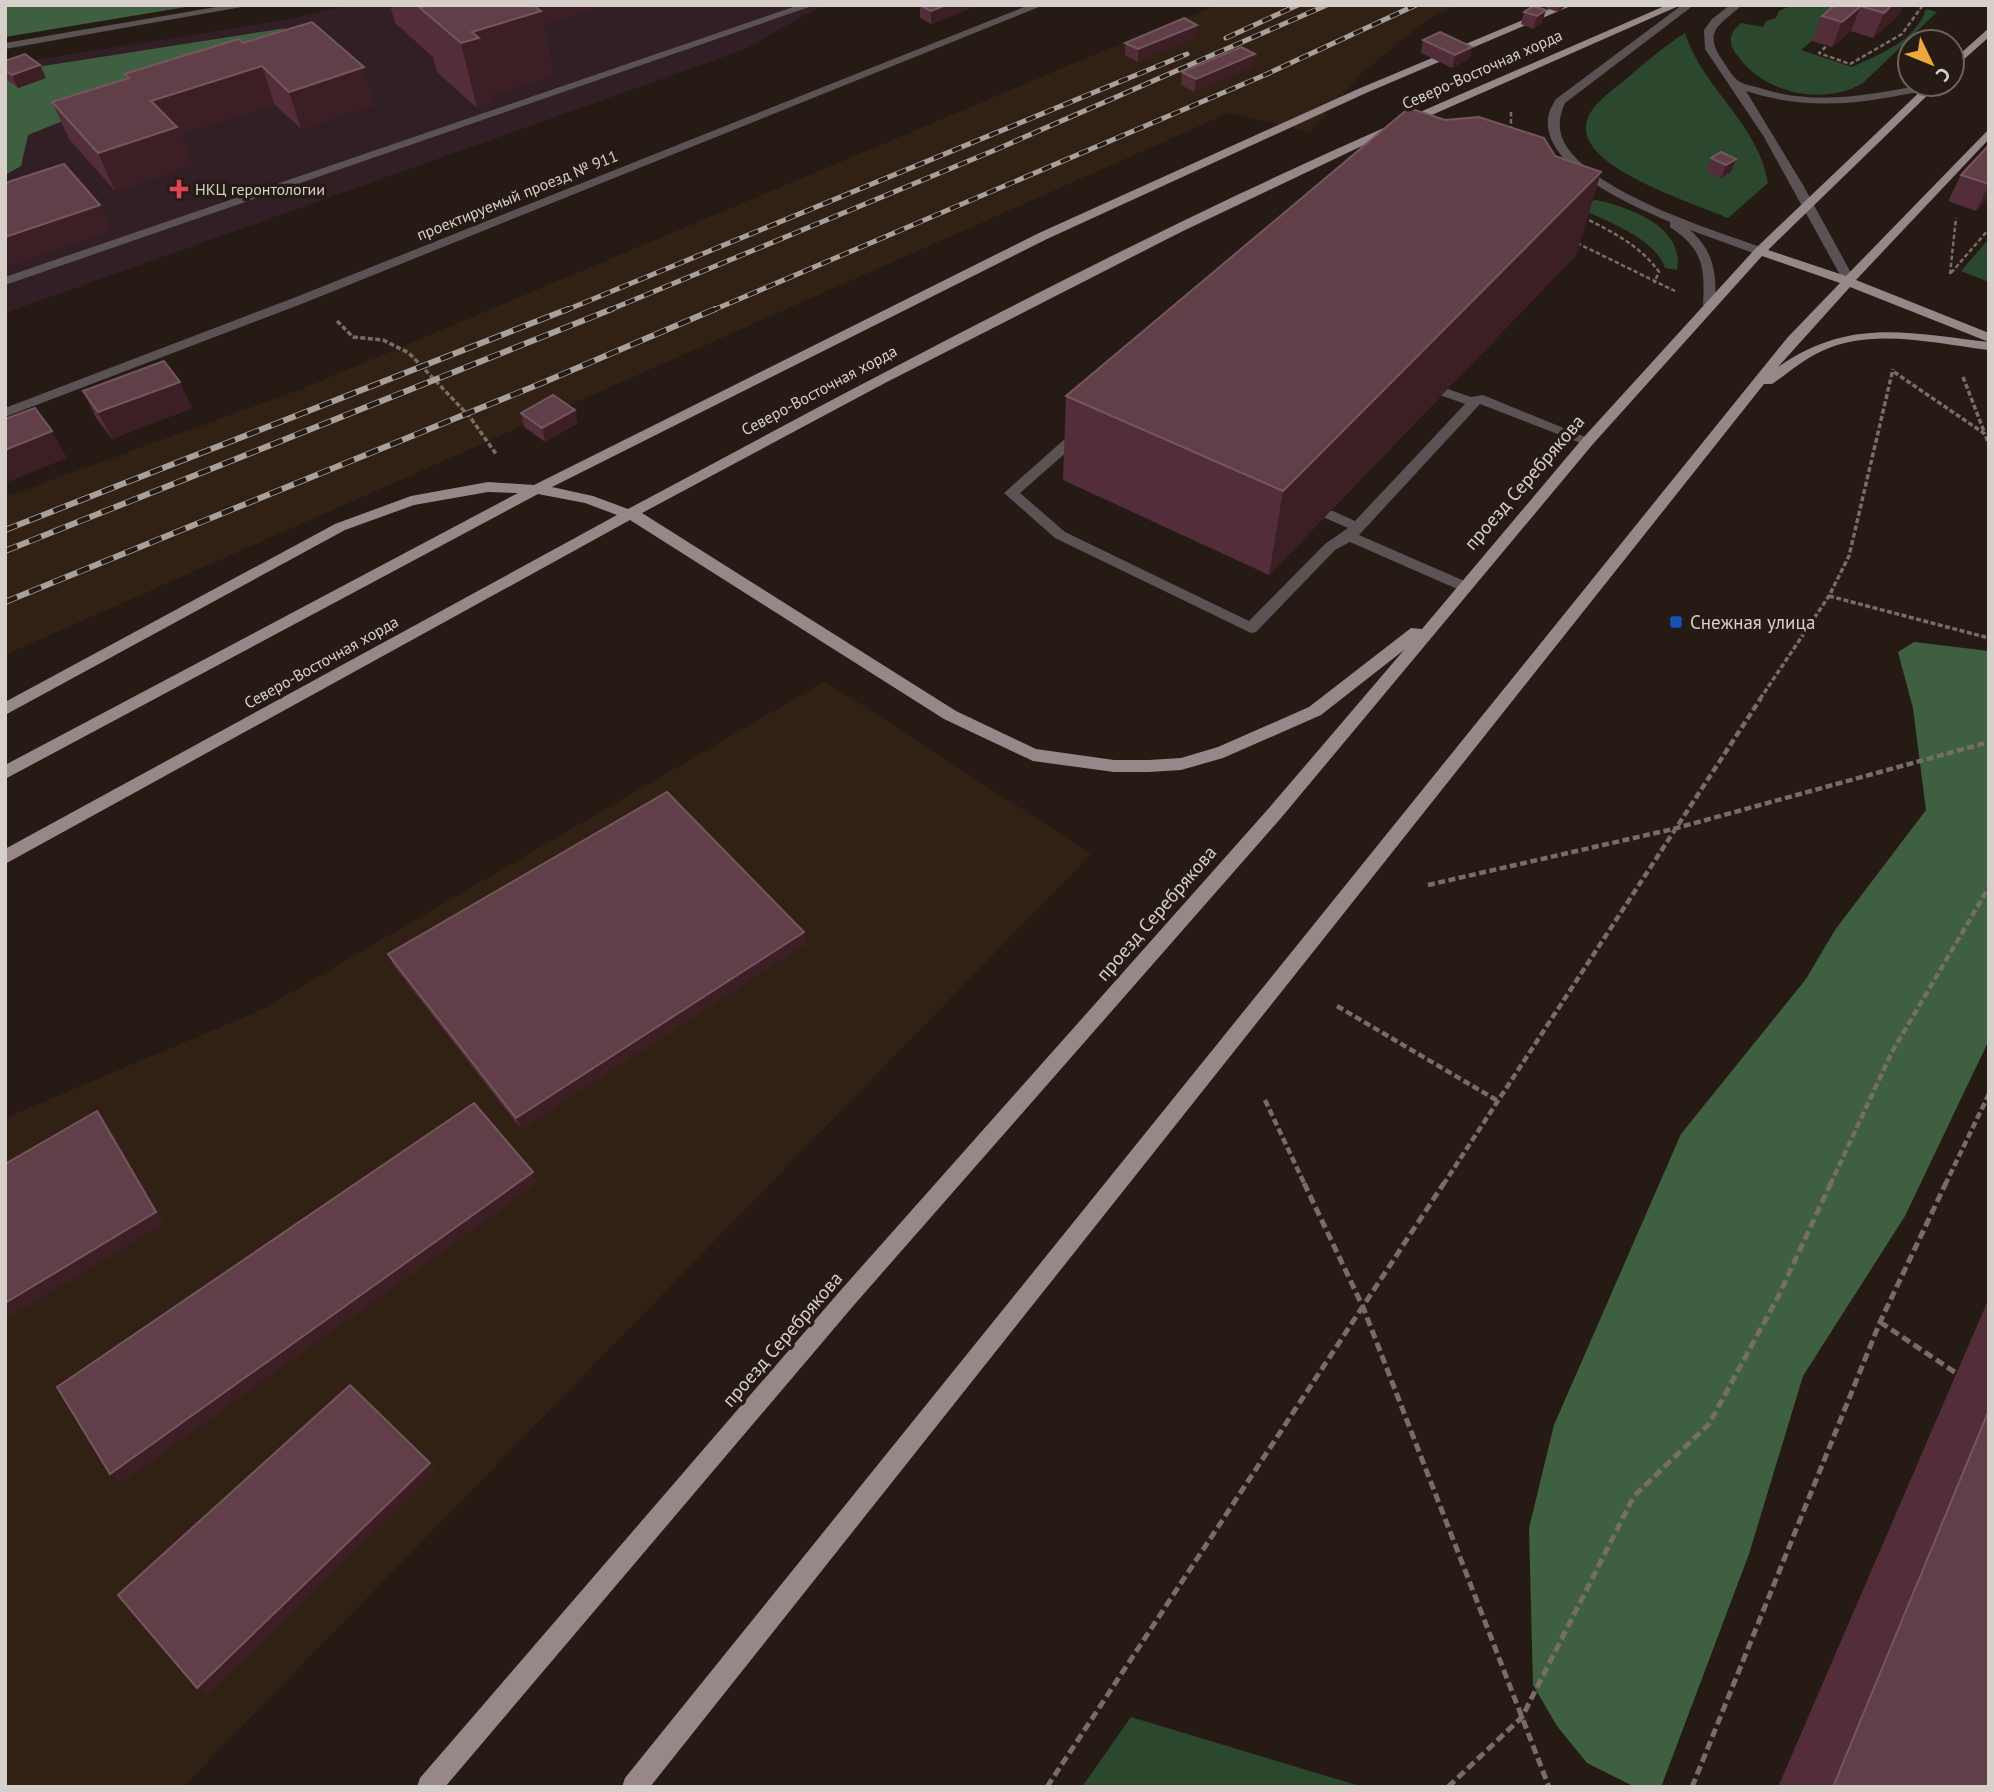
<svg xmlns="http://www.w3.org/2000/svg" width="1994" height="1792" font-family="'PT Sans',sans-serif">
<rect width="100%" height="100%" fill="#261b14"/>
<path fill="#312115" d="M1218,5H1456L1427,20L1363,72L1310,132L1229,113L5,655V497L304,388L1108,49Z
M825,681L1091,854L183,1787H5V1118L261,1010Z"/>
<path fill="#311f25" d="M348,5H823L743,50L5,313V65L296,18Z"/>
<path fill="#2b472d" d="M1793,5H1855L1801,50L1852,67C1880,54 1916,41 1926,9L1937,12L1863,83C1824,106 1767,94 1740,59C1729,45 1726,36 1741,23L1763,27L1766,21L1776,18L1779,11Z
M1685,33C1702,88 1759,124 1768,183L1728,218C1695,203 1584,170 1586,127C1587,106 1612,91 1626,79C1645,63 1663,47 1685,33Z
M1597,200C1631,208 1685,227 1677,270L1665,268C1654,235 1597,218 1568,203Z
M1989,239V282L1961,271Z
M1131,1717L1363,1787H1082Z"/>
<path fill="#3f6040" d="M5,5H198L5,37Z
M286,28C202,69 114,99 28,135L21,166L5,175V72Z
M1914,642L1989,651V1040L1905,1216L1803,1376L1749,1554L1661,1787H1635L1587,1763L1557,1726L1533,1685L1529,1528L1554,1425L1681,1134L1806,979L1835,930L1926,810L1913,708L1898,652Z"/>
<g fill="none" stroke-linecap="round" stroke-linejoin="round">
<path stroke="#766d66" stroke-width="2.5" stroke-dasharray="4.5 2.5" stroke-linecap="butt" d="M1831,42L1819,53L1850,64L1902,34L1923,5
M1511,112V131
M1583,217C1612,232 1640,245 1659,272L1654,283
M1577,243L1675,291
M1951,273L1989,229
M1950,274L1956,218"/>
<path stroke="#766d66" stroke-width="3.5" stroke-dasharray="5 2.5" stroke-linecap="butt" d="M337,321L353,337L383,340L409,353L470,417L496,454
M1894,372L1985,434L1989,445
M1963,377L1985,434
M1829,596L1989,638
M1760,699L1829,596L1849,556L1893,369"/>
<path stroke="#766d66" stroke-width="4.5" stroke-dasharray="7 3.5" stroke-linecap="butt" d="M1428,885L1673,829L1989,742
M1337,1006L1498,1101
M1265,1100L1305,1185
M1443,1185L1761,698
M1830,1185L1892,1052L1989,887
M1945,1185L1989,1094"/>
<path stroke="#766d66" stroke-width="5" stroke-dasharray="9 4.5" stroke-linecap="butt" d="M1304,1183L1363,1307L1549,1787
M1880,1322L1956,1373
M1047,1787L1444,1183
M1448,1787L1522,1717L1634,1496L1709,1424L1778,1297L1831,1183
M1692,1787L1880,1322L1946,1183"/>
<path fill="#5a5253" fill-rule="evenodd" d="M228,5H253L5,49V43Z
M799,5H815L5,285V277Z
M1029,5H1044L304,303L5,417V408L296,297Z
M1682,5H1694L1565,103C1559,116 1557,130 1565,144C1594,193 1712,230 1764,248V254H1756L1690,230C1714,251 1717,274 1715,305L1709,309L1703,305C1705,267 1703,249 1670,227V222C1634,206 1543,168 1548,119C1548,112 1553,104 1556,99Z
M1730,5H1742C1722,24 1701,30 1723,61C1727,67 1733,78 1740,82C1745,85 1754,86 1760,88C1815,106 1871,95 1926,84L1937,86C1928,92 1913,93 1901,95C1847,106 1799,108 1746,91L1803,185L1856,282L1854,285L1850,286L1844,282L1764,137L1705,49L1704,30L1712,19Z
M1445,388L1471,397L1483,395L1595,441L1593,444H1583L1480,404L1359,535L1469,583L1471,587L1469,591L1464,592L1350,542L1335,550L1256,632L1251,633L1055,538L1004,493L1075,430H1085V436L1020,493L1065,532L1249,621L1325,544L1348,528L1323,517L1321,514L1323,511H1333L1355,521L1465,404L1440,395L1438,392Z"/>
<path fill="#968788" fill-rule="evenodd" d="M1559,5H1573L1366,93L1047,239L552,487L593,496L628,509C829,401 1031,293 1237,195C1379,128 1523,68 1667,5H1681L1366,144L1181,232L885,383L642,513L956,711L1036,749L1114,760H1149L1181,758L1218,747L1309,707L1411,628L1422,629L1583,438L1756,248L1928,84H1939L1768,250L1846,276L1989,129V139L1856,280L1989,333V342L1850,287L1778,367C1850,317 1907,333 1989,342V350C1936,344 1873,327 1822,351C1804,359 1788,373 1772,384H1764L650,1787H622L625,1778L1745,390L1788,337L1840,283L1762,256L1593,444L1281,818L854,1305L445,1787H417L420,1778L840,1291L1269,808L1404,650L1321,715L1223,758L1181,770L1149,772H1114L1033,761L944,719L630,520L5,864V849L617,515L585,503L538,494L5,779V765L518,493L488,492L414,505L345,530L5,715V702L335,524L411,496L488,482L534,485L1039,233L1358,89Z
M1989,28V37L1952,70V61Z"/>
<g stroke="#a8a09a" stroke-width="5">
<path id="rail-far1" d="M1226,38L1298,5
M564,311L1187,54
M607,311L995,150L1327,5
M711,311L1267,74L1416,5"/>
</g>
<g stroke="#a8a09a" stroke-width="6">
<path id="rail" d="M5,530L568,309
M5,551L612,309
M5,602L542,383L715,309"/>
</g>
<use href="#rail-far1" stroke="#261b14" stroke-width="3.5" stroke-dasharray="10" stroke-linecap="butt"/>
<use href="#rail" stroke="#261b14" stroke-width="4.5" stroke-dasharray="13" stroke-linecap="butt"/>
</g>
<path fill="#532d3a" d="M390,5H605L543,24L554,75L493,94L494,102L477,108L437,72L433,57L395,23Z
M920,5L971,8L931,24L920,18Z
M1546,5H1567L1558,12L1546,8Z
M1835,5H1903L1899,15L1873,38L1851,31L1832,47L1812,41L1822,16Z
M1533,6L1542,23L1533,29L1521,24L1524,12Z
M1196,37L1138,62L1125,55V43Z
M1423,40L1472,47L1469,59L1452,68L1421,53Z
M243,43L375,104L301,129L274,104L180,134L192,165L115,191L69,139L52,102L126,79L124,74Z
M1255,54L1253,66L1194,92L1181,85L1182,72Z
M5,61L46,78L18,88L5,78Z
M1989,145V197L1976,211L1948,201L1961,175Z
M1711,158L1736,159L1731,172L1721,178L1706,171Z
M1577,254L1269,575L1063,480L1066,396Z
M180,382L192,408L112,439L96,418L83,391Z
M521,413L578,423L545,442L524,427Z
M804,932L805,944L521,1129L394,966L388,954Z
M1989,1298V1787H1778Z"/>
<path fill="#3b1f24" d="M472,5H605L543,24L554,75L493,94L494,102L477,108L461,43L472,32Z
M946,5H971V8L931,24V11Z
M1560,5H1567L1558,12Z
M1892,5H1903L1899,15L1873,38L1884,13Z
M1861,6L1851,31L1832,47L1842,22Z
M1546,10L1542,23L1533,29L1537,16Z
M1197,25L1196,37L1138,62V49Z
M1472,47L1469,59L1452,68L1455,55Z
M1255,54L1253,66L1194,92L1196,79Z
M40,65L46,78L18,88L12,75Z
M262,66L274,104L180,134L192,165L115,191L98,153L151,101Z
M364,67L375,104L301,129L289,92Z
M1736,159L1731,172L1721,178L1726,165Z
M1601,172L1577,254L1269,575L1283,491Z
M1989,185V197L1976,211Z
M100,205L112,231L5,268V237Z
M180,382L192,408L112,439L98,412Z
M575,410L578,423L545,442L542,428Z
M52,431L67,458L5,483V450Z
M804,932L805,944L521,1129L516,1118Z
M97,1111L107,1123L165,1223L5,1320V1303Z
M533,1172L538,1183L121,1483L110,1474Z
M430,1463L437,1472L208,1695L197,1688Z"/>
<path fill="#613f49" stroke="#74565e" stroke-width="2" d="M429,5H533L541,11L472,32L479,38L461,43L420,8Z
M920,5H946L931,11Z
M1835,5H1892L1884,13L1861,6L1842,22L1822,16Z
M1533,6L1546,10L1537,16L1524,12Z
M1184,18L1197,25L1138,49L1125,43Z
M312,22L364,67L289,92L262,66L151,101L177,127L98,153L52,102L129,78L124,74L239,39L243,43Z
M1440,32L1472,47L1455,55L1423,40Z
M1241,47L1255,54L1196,79L1182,72Z
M25,54L40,65L12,75L5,70V61Z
M1409,108L1445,120L1479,117L1544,138L1555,156L1601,172L1283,491L1066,396Z
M1989,145V184L1961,175Z
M1721,152L1736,159L1726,165L1711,158Z
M64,164L100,205L5,237V183Z
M164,361L180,382L98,412L83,391Z
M553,395L575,410L542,428L521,413Z
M35,408L52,431L5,450V419Z
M667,792L804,932L516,1118L388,954Z
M474,1103L533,1172L110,1474L57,1387Z
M97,1111L156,1212L5,1303V1164Z
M350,1385L430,1463L197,1688L118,1595Z
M1989,1410V1787H1833Z"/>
<path fill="#e0444e" stroke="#261b14" stroke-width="2.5" d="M175.5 178.5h7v7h7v7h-7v7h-7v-7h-7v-7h7z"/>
<rect fill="#1a4fb4" stroke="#261b14" stroke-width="2.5" x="1669" y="615" width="14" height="14" rx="3.5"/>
<g text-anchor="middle" stroke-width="7" stroke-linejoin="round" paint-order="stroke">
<g font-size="16" fill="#d7d0ca" stroke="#261b14">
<text transform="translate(1482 69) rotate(-24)" y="6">Северо-Восточная хорда</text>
<text transform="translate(517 195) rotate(-22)" y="6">проектируемый проезд № 911</text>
<text transform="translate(819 390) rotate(-28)" y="6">Северо-Восточная хорда</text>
<text transform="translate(321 662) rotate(-29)" y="6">Северо-Восточная хорда</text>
</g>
<g font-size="16" fill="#d7d0ca" stroke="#261b14" text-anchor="start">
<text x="195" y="195">НКЦ геронтологии</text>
</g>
<g font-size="19" fill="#d7d0ca" stroke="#261b14">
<text transform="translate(1524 482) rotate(-49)" y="7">проезд Серебрякова</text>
<text transform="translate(1156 913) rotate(-49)" y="7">проезд Серебрякова</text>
<text transform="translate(782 1339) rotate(-49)" y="7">проезд Серебрякова</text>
</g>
<g font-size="19" fill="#d7d0ca" stroke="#261b14" text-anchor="start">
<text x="1690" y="629">Снежная улица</text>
</g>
</g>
<rect width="1994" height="1792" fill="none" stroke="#d7d0ca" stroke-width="14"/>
<g transform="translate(1931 63) rotate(133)"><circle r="33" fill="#261b14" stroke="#6d635d" stroke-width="2"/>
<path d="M0-5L12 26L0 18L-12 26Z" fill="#eda83c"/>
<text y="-10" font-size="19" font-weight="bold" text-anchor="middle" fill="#d7d0ca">С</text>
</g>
</svg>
